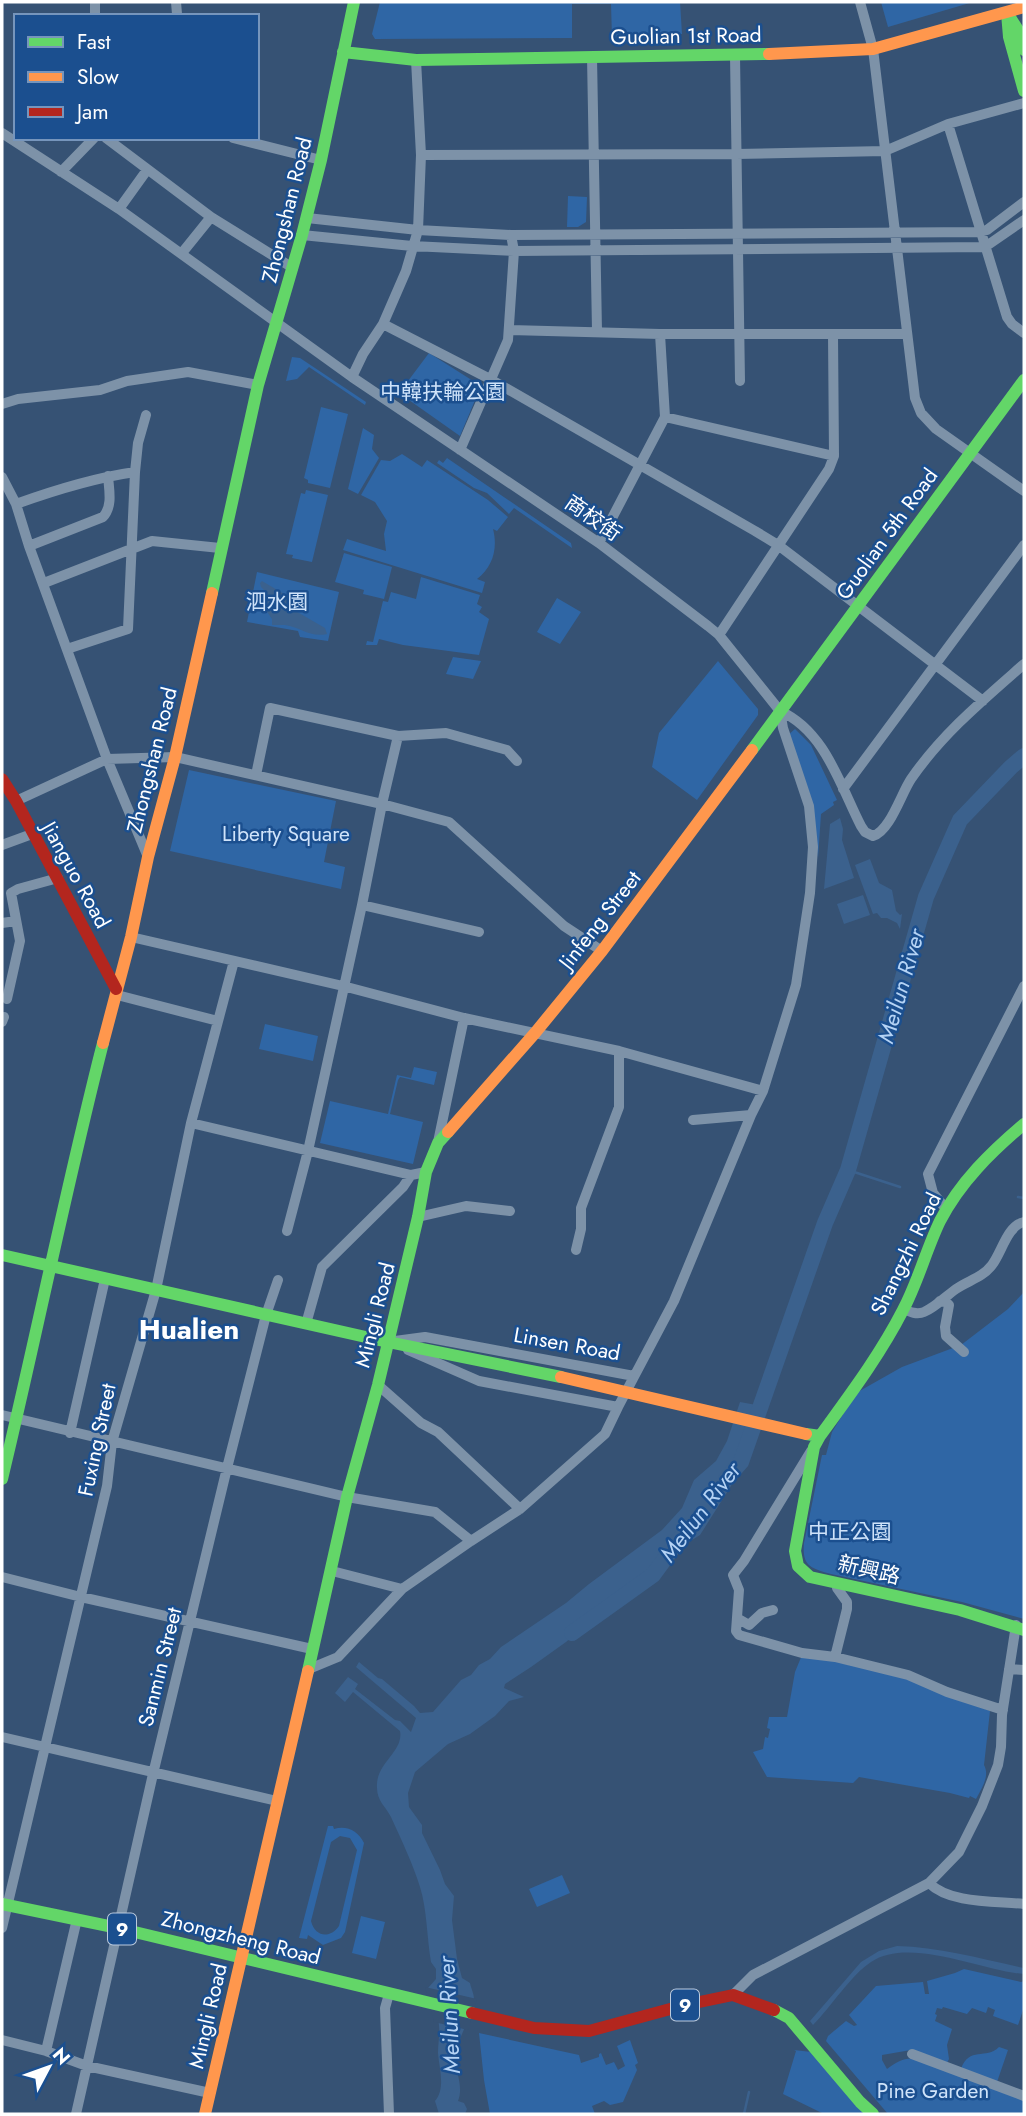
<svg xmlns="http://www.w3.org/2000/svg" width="1026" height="2116" font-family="Jost,'Noto Sans TC',sans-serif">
<rect width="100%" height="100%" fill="#365274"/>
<path fill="#2f66a5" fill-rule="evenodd" d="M380,2H680L682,34L612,38L611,4H572V38L375,39L372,34Z
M881,2H973L888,27Z
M568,196L587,197L586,222L578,227H567Z
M429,353L481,386L460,436L399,393Z
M292,357L300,358L366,402L365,405L309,367L297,379L286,381Z
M321,407L348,414L330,488L308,483V480L304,478Z
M363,428L374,435L372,449L379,458L358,494L348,489Z
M402,454L422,467L427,460L488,500L508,517L497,531L493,529C498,548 493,567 477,579L485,582L482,593L343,550L347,539L386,551L384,534L387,521L375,502L361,495L381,460L390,461Z
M447,458L571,543L572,548L514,508L509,514L487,493L474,488L437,463L439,460L443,463Z
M306,490L328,495L312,562L292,558L293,555L286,554L301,493L305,494Z
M344,553L392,567L384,599L363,594L364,590L335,582Z
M257,572L339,592L328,641L300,637L298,631L247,622Z
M421,577L480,595L477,604L482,607L479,612L489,619L479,655L403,645L379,639L377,645H366L367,641L373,642L383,601L388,602L391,592L416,599Z
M557,598L581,612L560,644L537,632Z
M453,657L481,661L473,679L446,674Z
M718,661L758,709V715L697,800L652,767L659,733Z
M795,729L811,745L837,800L833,802L834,805L821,814L818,858L814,821L788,735Z
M189,770L336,801L324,862L345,867L341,889L170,851Z
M265,1024L318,1036L313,1061L259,1049Z
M414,1067L437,1072L434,1085L400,1077L398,1080L390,1114L423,1122L413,1164L320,1143L330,1101L388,1114L397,1075L411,1078Z
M1024,1292V1619L962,1602L831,1574C810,1568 802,1566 804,1543L822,1455H826L832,1432L856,1393L902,1367L961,1345L1008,1309Z
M802,1655L846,1663L907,1678L990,1711L984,1765C990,1776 982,1788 976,1799L970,1796L969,1798L950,1793L859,1777L853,1783L767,1777L753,1752L763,1749L765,1737L768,1738L770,1729L767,1728L769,1717H787L795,1672Z
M328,1826H333L334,1829C347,1825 358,1831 364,1843L345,1932L341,1938L323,1945L308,1935L307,1939L299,1938ZM340,1836L350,1838L357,1850L339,1926C330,1939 315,1937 311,1921L331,1842Z
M562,1875L570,1893L537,1907L529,1889Z
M361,1916L385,1922L376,1959L352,1953Z
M964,1969L1021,1982L1024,1981V2007L1018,2025L993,2016L995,2010L988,2007L986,2013L972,2008L967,2014L943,2007L942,2009L937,2008L935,2014L937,2015L935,2021L952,2029L947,2045L949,2059L947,2063L911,2050L882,2055V2060L887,2069C897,2062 904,2057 917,2059L1024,2099V2114H888L826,2041L828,2036L846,2021L854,2026L857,2025L849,2015L876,1986L923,1982L925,1994H929L927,1981L955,1973Z
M479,2033L579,2055L581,2063L599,2057V2054L601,2053L606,2065L614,2062L618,2070L625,2066L617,2046L630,2040L638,2063L635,2065L637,2070L623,2102L610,2105L604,2101L592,2106L595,2114H490L484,2080Z
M999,2047L1008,2050L997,2082L961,2069C969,2046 986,2060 999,2047Z
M794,2050L820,2053L873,2114H824L783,2094L796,2051Z"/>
<path fill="#3b618d" d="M262,581L284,594L292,609L325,628L327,634C310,638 300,627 285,625C281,625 277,625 272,625V619L263,606L266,603L267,593L261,587L260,583Z
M840,818L843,829L842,840L854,878L824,889L830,824Z
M870,859L879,883L892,890L896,911L900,915L902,914L900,929L897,923L887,918H881L877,913L873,914L855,865Z
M863,895L870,915L844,924L837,904Z
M740,1402L762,1406L731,1486L700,1535L657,1562L566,1642L531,1667L505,1684L504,1688L524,1697L509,1701L495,1716L470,1734L448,1744L415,1772L408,1793L409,1807L422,1825V1833L440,1870L445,1884L454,1896L452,1920L457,1959L462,1978L470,1983C471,1988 474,1994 474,1999C472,2020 456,2038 456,2058C455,2072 464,2086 458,2101L464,2103L467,2109L465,2114H439L435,2101C446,2088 439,2068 438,2053C438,2043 440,2035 439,2025C437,2013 432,2000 428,1988L436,1979V1969L431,1962C427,1939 427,1909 420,1887C413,1864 401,1839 391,1817C386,1807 377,1801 377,1788C375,1763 404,1752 400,1731L353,1692L345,1702L335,1693L348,1677L358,1684L355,1689L395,1720L400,1721L411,1732L416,1718L356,1667L359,1662L378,1678L382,1679L414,1706L420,1713L433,1712L461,1680L471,1675L479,1665L490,1659L501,1647L566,1603L589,1584L662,1530L682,1508L694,1480L716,1461L727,1441Z
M897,1946C940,1947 982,1959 1024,1968V1974C982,1971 909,1936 871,1962C851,1975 831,2007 813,2025L810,2021L861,1962L879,1951Z"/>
<path fill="#365274" d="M425,1987L477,1999L468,2030L434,2022Z"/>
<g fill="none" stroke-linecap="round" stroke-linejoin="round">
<path stroke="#3b618d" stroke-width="2.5" d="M848,1170L900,1187
M1018,1197L1024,1198
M744,2114L749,2092"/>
<path stroke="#3b618d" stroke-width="16" d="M726,1479L741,1462L825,1223L848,1170L926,897L960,820L1011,767L1024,756
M572,1633L653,1575L680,1538"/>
<path stroke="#7d92a8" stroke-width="10" d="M95,2V16
M176,2L177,14
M860,2L873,49L915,398L921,413L936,429L1024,491
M735,56L740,381
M592,57L597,331
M948,124L1007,317L1012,324L1024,333
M2,133L119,209L352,377L599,543L708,626L719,635L780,711C825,731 840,785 861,826L865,832L873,836C890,831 901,794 911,779C942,734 983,700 1024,664
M106,138L211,217L293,268
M233,138L321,160
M421,155L736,154L885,151L948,124L1024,103
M61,172L94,138
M119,209L147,170
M307,218L418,230L511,235L980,232L987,230L1024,202
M302,235L412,246L514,251L985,247L1024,220
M182,253L211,217
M383,324L490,379L755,531L778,545L983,701
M510,330L660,334H906
M352,377L363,354L383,324L406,271L418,230L421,155L416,60
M2,404L18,399L100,390L127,381L188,372L258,385
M665,417L834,456
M460,450L508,340L514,251L511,235
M2,477L16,504L29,546L107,759L148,857
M16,504C55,490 93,478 135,472
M599,543L665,417L660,334
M29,546L103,517C113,506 109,490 108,476
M44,583L152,541L220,548
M719,635L829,469L834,456L833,335
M67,649L128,629L135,472L138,443L146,415
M256,775L270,708L398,736L446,733L507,750L517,761
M843,789L1024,545
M16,801L107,759L175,757L382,804L449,822L564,926L602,951
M2,845L32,834
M362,905L479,932
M2,923L16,921
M131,937L343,986L464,1018L619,1051L763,1091
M121,996L218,1021
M7,999L20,941L11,893L18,889L58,878
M2,1022L4,1017
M693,1120L751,1115
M191,1123L411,1175L426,1172
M438,1142L464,1018
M946,1209L933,1193L928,1174L1024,986
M418,1217L466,1206L510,1211
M287,1231L308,1151L362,905L382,804L398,736
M576,1250L581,1229V1208L619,1107V1051
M937,1304L940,1301L946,1302L949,1305L945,1327L946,1336L964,1352
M903,1309C910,1312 917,1315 924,1312C936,1307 946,1296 956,1289C969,1280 982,1278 992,1265C1002,1252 1007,1226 1024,1222
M306,1324L322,1267L403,1187L411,1175
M395,1341L425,1337L634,1376
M408,1350L479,1381L618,1407L674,1301L751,1115L763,1091L796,985L810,893L813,847L809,806L783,728L780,711
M378,1385L421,1423L438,1432L520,1509
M2,1415L347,1497L435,1512L471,1541
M70,1433L105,1279
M811,1451L744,1561L733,1575L739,1590L736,1631L739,1635L802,1653L835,1657L908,1675L947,1692L1003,1710
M332,1571L402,1589
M2,1577L81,1597L312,1649
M737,1618L749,1625L762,1613L773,1610
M835,1657L847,1609V1602L837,1588L838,1583
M309,1669L338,1657L402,1589L471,1541L520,1509L605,1434L618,1407
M1009,1669L1024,1670
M2,1737L277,1801
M929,1883L959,1852L982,1806L998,1765L1001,1747L1002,1715L1016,1625
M2,1928L107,1486L112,1442L156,1290L191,1123L234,961
M389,1994L385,2008L389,2114
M733,1995L753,1975L929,1883C950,1904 995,1901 1024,1904
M2,2040L46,2051L87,2066L210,2093
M46,2051L77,1919
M912,2054L1024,2096
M76,2114L153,1774L227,1468L266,1315L278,1280"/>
<path stroke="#63d668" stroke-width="12" d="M1007,13L1009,37L1024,91
M1009,16L1020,33L1024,50
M343,52L416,60L769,54
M212,593L258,385L302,235L321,160L354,2
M752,750L1024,380
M2,1255L388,1342L561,1377
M806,1434L820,1436C849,1396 880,1355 903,1310C918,1282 926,1250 940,1221C960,1182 991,1152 1024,1124
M820,1436L814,1447L795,1551L798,1566L810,1577L960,1610L1024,1630
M2,1479C37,1334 66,1187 103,1043
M308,1671L347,1497L378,1385L418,1217L426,1172L438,1143L448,1132
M2,1904L118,1928L472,2013
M774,2010L789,2018L860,2102L873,2114"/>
<path stroke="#ff974d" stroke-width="12" d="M769,54L873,49L1024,7
M103,1043L131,937L148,857L175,757L212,593
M448,1132L535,1033L602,951L752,750
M205,2114L308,1671"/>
<path stroke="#b3261e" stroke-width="12" d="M2,779L16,801L116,989
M472,2013L534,2028L589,2031L685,2005L733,1995L774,2010"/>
<path stroke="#ff974d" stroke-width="12" d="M561,1377L806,1434"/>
</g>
<g text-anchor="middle" stroke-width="5" stroke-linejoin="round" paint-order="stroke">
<g fill="#1b4f8f" stroke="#bbcadd" stroke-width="2">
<rect x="108" y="1913.5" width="28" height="31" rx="5"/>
<rect x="671" y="1989.5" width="28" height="31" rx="5"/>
</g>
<g font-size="19" font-weight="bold" fill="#fff">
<text x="122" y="1936">9</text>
<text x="685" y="2012">9</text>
</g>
<g font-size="21" fill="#fff" stroke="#1b4f8f">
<text transform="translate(686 36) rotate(-1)" y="7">Guolian 1st Road</text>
<text transform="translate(287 210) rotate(-76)" y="7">Zhongshan Road</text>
<text transform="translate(593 518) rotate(35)" y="7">商校街</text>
<text transform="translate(887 534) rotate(-54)" y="7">Guolian 5th Road</text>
<text transform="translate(152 760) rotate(-76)" y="7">Zhongshan Road</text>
<text transform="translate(76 875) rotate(61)" y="7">Jianguo Road</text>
<text transform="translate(600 920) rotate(-52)" y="7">Jinfeng Street</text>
<text transform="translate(906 1254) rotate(-64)" y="7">Shangzhi Road</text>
<text transform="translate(375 1315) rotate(-76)" y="7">Mingli Road</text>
<text transform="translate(567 1344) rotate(10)" y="7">Linsen Road</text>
<text transform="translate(97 1440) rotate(-78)" y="7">Fuxing Street</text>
<text transform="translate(869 1570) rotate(13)" y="7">新興路</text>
<text transform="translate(160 1667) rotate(-76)" y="7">Sanmin Street</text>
<text transform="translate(241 1938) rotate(14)" y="7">Zhongzheng Road</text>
<text transform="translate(208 2016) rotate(-77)" y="7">Mingli Road</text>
</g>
<g font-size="21" fill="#cfe3fa" stroke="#1b4f8f">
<text x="443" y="399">中韓扶輪公園</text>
<text x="277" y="609">泗水園</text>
<text x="286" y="841">Liberty Square</text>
<text x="850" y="1539">中正公園</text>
<text x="933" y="2098">Pine Garden</text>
</g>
<g font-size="23" font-style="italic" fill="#b5d3f5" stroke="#1b4f8f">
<text transform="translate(901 986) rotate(-74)" y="8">Meilun River</text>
<text transform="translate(700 1512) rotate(-53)" y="8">Meilun River</text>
<text transform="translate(449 2015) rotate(-93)" y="8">Meilun River</text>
</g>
<g font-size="28" font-weight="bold" fill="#fff" stroke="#1b4f8f">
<text x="189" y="1339">Hualien</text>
</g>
</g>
<rect width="1026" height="2116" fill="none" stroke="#ffffff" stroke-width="7"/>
<rect x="14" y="14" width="245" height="126" fill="#1b4f8f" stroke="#7695bc" stroke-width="2"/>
<rect x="28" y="37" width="35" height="10" fill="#63d668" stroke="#7695bc" stroke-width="2"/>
<text x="77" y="49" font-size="21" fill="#ffffff">Fast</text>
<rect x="28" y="72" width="35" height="10" fill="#ff974d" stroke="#7695bc" stroke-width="2"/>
<text x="77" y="84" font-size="21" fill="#ffffff">Slow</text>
<rect x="28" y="107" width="35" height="10" fill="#b3261e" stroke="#7695bc" stroke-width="2"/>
<text x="77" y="119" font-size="21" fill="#ffffff">Jam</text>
<g transform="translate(49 2067) rotate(49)" stroke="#1b4f8f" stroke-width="5" paint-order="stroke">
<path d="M0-5L12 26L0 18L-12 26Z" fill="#ffffff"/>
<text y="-10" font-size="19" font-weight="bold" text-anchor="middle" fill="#ffffff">N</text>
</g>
</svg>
